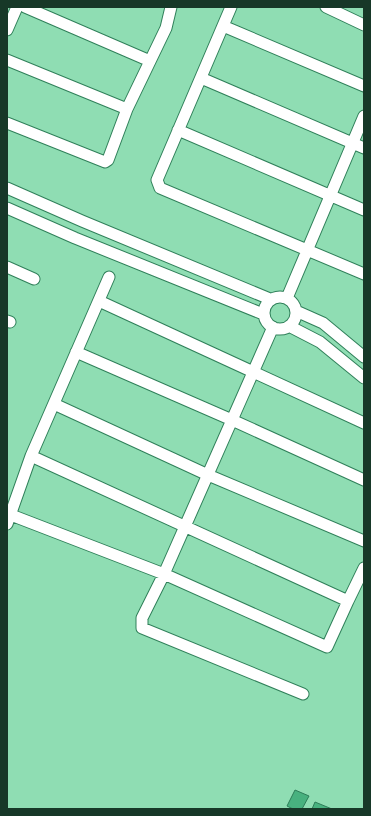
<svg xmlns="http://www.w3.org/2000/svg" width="371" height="816" font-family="'Varela Round',sans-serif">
<rect width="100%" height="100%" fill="#8fddb3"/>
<path fill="#48b17f" stroke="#2d7d58" d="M295,790L309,796L302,809H293L287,806Z
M315,802L332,809H312Z"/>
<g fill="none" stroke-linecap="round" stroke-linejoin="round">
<g stroke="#30805a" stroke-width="13">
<path id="minor" d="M25,7L150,61
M231,7L157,180L160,188L364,274
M326,7L364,25
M223,26L364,86
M7,30L17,7
M7,60L127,109
M201,78L364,148
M7,123L105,162L108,160L127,109L166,28L171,7
M178,130L364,210
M7,188L82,221L270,299
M7,208L75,238L263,314
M7,267L34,279
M264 313a16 16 0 1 1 32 0a16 16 0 1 1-32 0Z
M287,298L364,116
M99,301L364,423
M296,311L323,323L364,357
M7,321L10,322
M289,326L320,342L364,378
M273,327L164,574L142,618V628L303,694
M76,352L232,420L364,480
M54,404L208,475L364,541
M31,456L348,601L364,568
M11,515L164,574L327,647L348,601
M7,524L31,456L109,277"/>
</g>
<use href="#minor" stroke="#fff" stroke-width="11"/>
</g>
<rect width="371" height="816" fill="none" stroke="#173828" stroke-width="16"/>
</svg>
